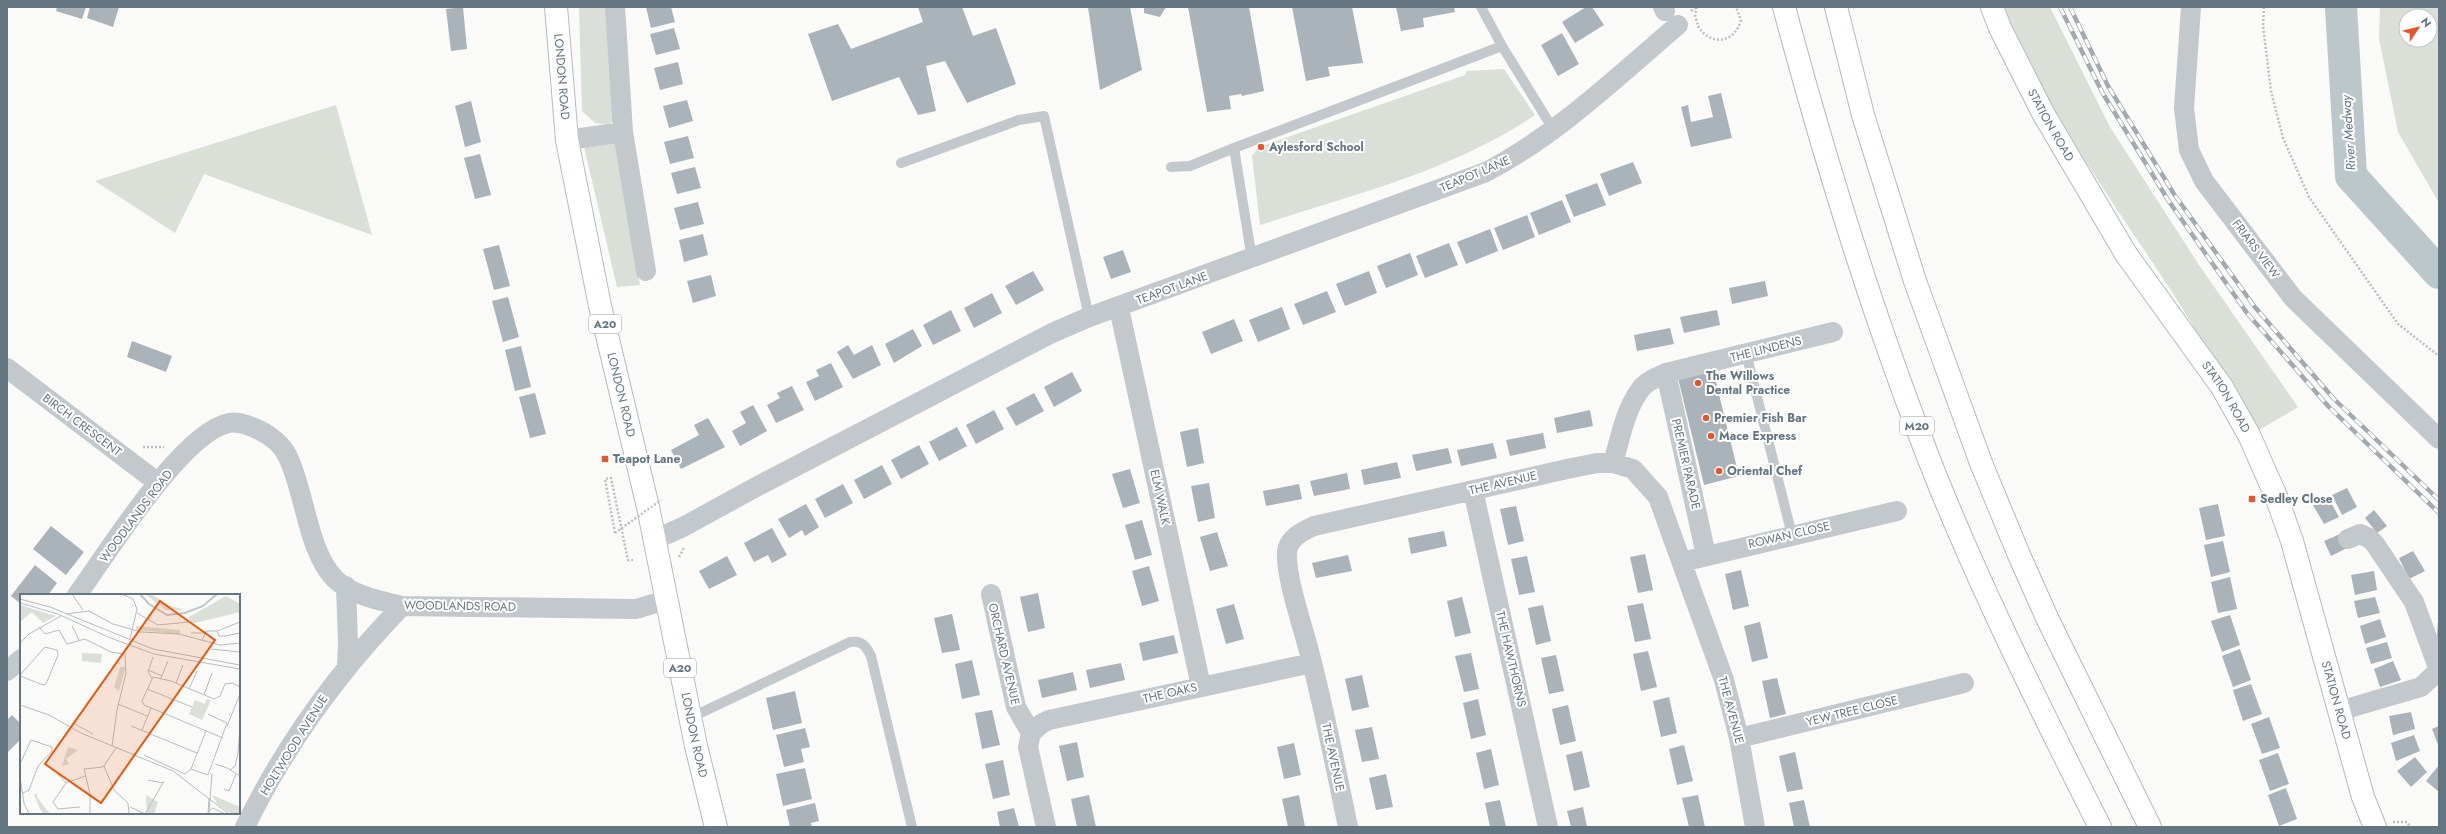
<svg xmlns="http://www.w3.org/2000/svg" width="2446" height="834" font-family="Jost,sans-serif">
<rect width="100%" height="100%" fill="#fafaf8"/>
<path fill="#dadfd7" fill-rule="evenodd" d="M579,7H609L618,115L609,125L595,123L582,111Z
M2004,7H2050L2110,127L2199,265L2298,407L2256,432C2228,386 2201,337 2172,292C2112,200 2045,110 2004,7Z
M2380,7H2439V203L2398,132L2379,39ZM2406,16H2430V40H2406Z
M1504,69L1535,115C1455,170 1352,195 1260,225L1252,156L1259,147L1465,75L1467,71Z
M336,105L372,235L204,174L175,233L95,181Z
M612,141L620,150L640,285L617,287L584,147Z"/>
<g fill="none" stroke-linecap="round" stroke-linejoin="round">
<path stroke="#bbc7cb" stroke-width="32" d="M2341,7L2351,176L2439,273"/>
</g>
<path fill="#aab3b9" d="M57,7H86L82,19L56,11Z
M90,7H119L113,27L87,18Z
M463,7L467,49L451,51L446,9Z
M646,7H671L675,22L651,28Z
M918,7H962L973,36L996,28L1016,84L967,103L945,61L926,66L936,111L918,115L899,77L832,101L808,34L838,24L851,49L923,22Z
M1088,7H1130L1142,70L1100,90Z
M1144,7H1166L1160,17L1144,13Z
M1188,7H1249L1264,91L1242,96L1241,94L1229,96L1231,109L1207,112Z
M1292,7H1352L1363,63L1328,67L1330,76L1306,81Z
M1396,7H1454L1455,12L1423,18L1424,27L1401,31Z
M1586,7H1592L1604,25L1575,43L1562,22Z
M674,28L680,49L656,55L650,34Z
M1562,33L1579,64L1558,76L1541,45Z
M678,62L683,84L660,90L654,68Z
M1721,93L1732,138L1691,147L1681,107L1688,105L1691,122L1713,117L1708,96Z
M687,100L693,121L669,128L663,106Z
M471,101L481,142L465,147L455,106Z
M688,136L694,158L670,164L664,142Z
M480,154L491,195L475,199L464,158Z
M1633,162L1642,183L1609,196L1600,174Z
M695,167L701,188L677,194L671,173Z
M1597,183L1606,205L1574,217L1565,195Z
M1562,200L1571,222L1539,235L1530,213Z
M698,202L704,224L680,230L674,208Z
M1527,215L1535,237L1503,250L1494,228Z
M1490,229L1498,251L1466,264L1457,242Z
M703,234L708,255L684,262L679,240Z
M1449,243L1458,265L1425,278L1416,256Z
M499,245L510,286L494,290L483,249Z
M1123,250L1131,272L1111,279L1103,257Z
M1410,253L1418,275L1386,288L1377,266Z
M1033,271L1044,290L1016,305L1005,286Z
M1369,271L1377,293L1345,306L1336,284Z
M711,275L716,296L693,303L687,281Z
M1765,281L1768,296L1732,304L1729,288Z
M1327,291L1336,312L1303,325L1294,304Z
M992,293L1002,313L974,328L964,308Z
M508,297L519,337L503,342L492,301Z
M1282,307L1290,329L1258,342L1249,320Z
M951,310L961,331L933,345L923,325Z
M1717,310L1720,325L1684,333L1680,317Z
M1234,319L1243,341L1211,354L1202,332Z
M1670,328L1674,344L1637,351L1634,335Z
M913,329L922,346L894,363L885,344Z
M132,341L172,356L166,372L127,357Z
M848,345L854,355L872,345L881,365L853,379L837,352Z
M521,346L531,387L515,391L505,350Z
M831,363L843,387L815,401L806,382L819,376L816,370Z
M1713,370L1739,476L1704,485L1678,378Z
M1072,372L1082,391L1054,407L1044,387Z
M792,386L804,410L776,423L767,405L780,398L777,393Z
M535,393L546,434L530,438L519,397Z
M1034,393L1044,411L1016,426L1006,408Z
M753,405L767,431L740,446L732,431L746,423L740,412Z
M994,410L1004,429L976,444L966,425Z
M1590,410L1593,426L1557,433L1554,418Z
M708,418L725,447L681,469L671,450L699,435L694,425Z
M957,427L967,446L939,461L929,442Z
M1198,428L1204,463L1187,467L1180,432Z
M1543,433L1546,448L1510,456L1506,440Z
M1493,443L1497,458L1461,466L1457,450Z
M919,445L929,464L901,479L891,460Z
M1448,448L1452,463L1416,471L1412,455Z
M1397,462L1401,478L1364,485L1361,470Z
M882,465L892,484L864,499L854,480Z
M1130,469L1140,503L1123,508L1112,474Z
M1347,473L1350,489L1314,496L1310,481Z
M1209,483L1215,518L1198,522L1191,486Z
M843,484L853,503L825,518L815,499Z
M1299,484L1302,499L1266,506L1263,491Z
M2347,488L2357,507L2342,515L2332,495Z
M2328,497L2339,517L2324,524L2313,505Z
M806,504L819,527L805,536L802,530L789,538L778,519Z
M2218,504L2225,536L2206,540L2199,508Z
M1516,506L1524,541L1508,545L1500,509Z
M2374,510L2387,526L2377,533L2365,518Z
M1142,520L1152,555L1135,560L1125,525Z
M51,526L84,552L66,575L33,549Z
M772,528L787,555L772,563L768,555L754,562L744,543Z
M1444,531L1447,546L1411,554L1408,538Z
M1217,532L1228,566L1210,571L1200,537Z
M2340,534L2347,548L2331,556L2324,541Z
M2223,541L2230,572L2211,577L2204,545Z
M2413,551L2425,571L2409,579L2399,558Z
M1645,554L1653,590L1638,593L1630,557Z
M1348,555L1352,571L1316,578L1312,563Z
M727,556L737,575L709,589L699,571Z
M1527,556L1535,592L1519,595L1511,559Z
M35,565L57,583L48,595H21V604L11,596Z
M1149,566L1159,601L1142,606L1132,571Z
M1741,570L1749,606L1733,610L1725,574Z
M2374,571L2377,590L2355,595L2351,575Z
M2230,577L2237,609L2218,613L2211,582Z
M1038,593L1045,628L1028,632L1020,597Z
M1462,597L1471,633L1455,637L1447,601Z
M2375,597L2380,613L2358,618L2354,601Z
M1643,603L1651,639L1635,642L1627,606Z
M1234,604L1244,639L1226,644L1216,609Z
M1543,605L1551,641L1536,645L1528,608Z
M952,614L960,650L942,653L934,618Z
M2230,615L2240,645L2222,652L2211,621Z
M2380,619L2386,637L2365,644L2360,626Z
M2438,621L2439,622V637H2437Z
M1760,622L1768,658L1752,662L1744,626Z
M1174,635L1178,653L1143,661L1139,643Z
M2387,642L2392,658L2371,664L2366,648Z
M2240,649L2251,680L2233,687L2222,656Z
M1648,651L1657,687L1641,691L1633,654Z
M1471,653L1479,689L1464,692L1455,656Z
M1556,655L1564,691L1549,694L1541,658Z
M972,660L980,695L962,699L955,664Z
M2393,661L2401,680L2380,687L2374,669Z
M1121,663L1125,680L1090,688L1086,670Z
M1073,672L1077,690L1042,698L1038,680Z
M1362,675L1369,707L1352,711L1345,679Z
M1777,678L1786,714L1770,718L1762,681Z
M2251,684L2262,714L2243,721L2233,690Z
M795,691L802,723L773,730L766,698Z
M1669,697L1677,733L1661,737L1653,701Z
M1478,699L1486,735L1471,739L1463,703Z
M1568,705L1576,741L1560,745L1552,709Z
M992,710L1000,745L982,749L975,713Z
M2411,712L2415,729L2393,735L2389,716Z
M12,715L21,724V739L8,752L7,720Z
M2269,717L2280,748L2262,754L2251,724Z
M2439,726V747L2432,729Z
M1372,727L1379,759L1362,762L1355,730Z
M805,728L810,747L801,749L804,762L784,767L776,735Z
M2414,735L2420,751L2396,761L2391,743Z
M1077,742L1084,777L1067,781L1059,746Z
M1294,743L1301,775L1284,779L1277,747Z
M1684,745L1693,781L1677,785L1669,749Z
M1491,749L1499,785L1484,789L1476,753Z
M1582,751L1590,787L1574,791L1566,755Z
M1795,752L1803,789L1787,792L1779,756Z
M2278,753L2289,784L2270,791L2259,760Z
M2415,757L2427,772L2411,787L2397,771Z
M1003,760L1010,795L993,799L985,764Z
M2439,765V792L2426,781Z
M805,768L812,799L783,806L776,774Z
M1386,774L1393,807L1376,810L1369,778Z
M2286,788L2297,819L2279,826L2268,795Z
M1089,795L1096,827H1077L1071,799Z
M1299,795L1305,827H1288L1282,799Z
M1698,795L1705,827H1689L1682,798Z
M1500,800L1506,827H1490L1485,803Z
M1804,800L1810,827H1794L1789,803Z
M815,803L819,821L811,823L812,827H790L786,810Z
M1583,807L1587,827H1571L1567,811Z
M1014,808L1019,827H1000L997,812Z"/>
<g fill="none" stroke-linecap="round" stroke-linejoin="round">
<g stroke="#b3babf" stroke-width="24">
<g id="secondary">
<path id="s1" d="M1992,7L2000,28L2043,113L2126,254L2222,387L2249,435L2276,496L2292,541L2363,797L2375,827"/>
</g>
</g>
<g stroke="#b5babe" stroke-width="24">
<g id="primary">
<path id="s2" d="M556,7L567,140L600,306L648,507L696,746L716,827"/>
</g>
</g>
<g stroke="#b4b9bd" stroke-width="24">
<path id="highway" d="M1784,7C1827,168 1876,327 1938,482C1986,600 2043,714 2100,827
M1836,7L1863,115L1915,281L1981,463L2019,555L2048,620L2150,827"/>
</g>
<path stroke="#bbbfc2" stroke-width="2.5" stroke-dasharray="2 2" stroke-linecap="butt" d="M2264,7L2263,26L2271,91L2283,138L2309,197L2398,324L2439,356
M1691,11L1697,7
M1698,26C1711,47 1735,43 1741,20L1736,7
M143,447H164
M615,533L605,479L611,478L628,560H633
M679,557L684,548
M2393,822H2407L2410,827"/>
<path stroke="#c3c8cc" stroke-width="10" d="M1481,7L1502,46
M901,163L1019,120L1044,116L1089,317
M1171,167L1190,166L1234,148
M1252,259L1234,148L1502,46L1553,129
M1746,353L1792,535
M690,718L850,642C862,640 866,646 871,656L912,827"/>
<path stroke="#c3c8cc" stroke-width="20" d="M615,7L623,132L646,271
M1663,7L1665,11
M2191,7L2184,108L2189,150L2204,181L2293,298L2439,439
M567,140L623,132
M1119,308L1201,686
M7,368L157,482
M1666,373L1706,555
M1613,463C1620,439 1625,410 1640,390C1645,382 1657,377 1666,373L1833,332
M1473,490L1548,827
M2348,539L2360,534L2369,538L2375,544L2414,602L2439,670
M654,540L683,527L756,487L1052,333L1089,317L1486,172C1557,135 1617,77 1678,25
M1682,562L1897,511
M346,586L348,643L347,667
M991,594L1016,707L1031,733L1028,747L1046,827
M77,595C107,554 182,432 229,423C239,421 253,427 261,431C271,436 282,445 287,455C305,490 307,551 335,579C351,595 381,601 402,606L636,609L666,600
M7,671L21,659
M2339,711L2421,687L2439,670
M1031,733L1041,724L1049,720L1312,663
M1739,738L1964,683
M245,827C285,745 339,671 402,606
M1348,827C1336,770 1325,712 1310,655C1304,630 1285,576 1287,552C1288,538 1303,531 1314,526L1567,469L1597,463H1613L1633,469L1658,497L1724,680L1739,738L1755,827"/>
<use href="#secondary" stroke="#fff" stroke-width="22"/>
<use href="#primary" stroke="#fff" stroke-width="22"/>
<use href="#highway" stroke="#fff" stroke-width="22"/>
<g stroke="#a2aab0" stroke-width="4.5">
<path id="rail" d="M2060,7L2102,92L2168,200L2247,313L2328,406L2439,513
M2070,7L2108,86L2174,194L2254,306L2334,399L2439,500"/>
</g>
<use href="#rail" stroke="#fff" stroke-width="3" stroke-dasharray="9" stroke-linecap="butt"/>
<path stroke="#bbbfc2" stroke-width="2.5" stroke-dasharray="2 2" stroke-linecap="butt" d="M1697,7L1695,15L1698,26
M615,533L661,500"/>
</g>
<g fill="#e4572e" stroke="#fff" stroke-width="1.5">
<circle cx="1261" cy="147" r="4"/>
<circle cx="1698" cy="383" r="4"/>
<circle cx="1706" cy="418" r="4"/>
<circle cx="1711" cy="436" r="4"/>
<rect x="601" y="455" width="8" height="8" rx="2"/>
<circle cx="1719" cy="471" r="4"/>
<rect x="2248" y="495" width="8" height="8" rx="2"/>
</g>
<g text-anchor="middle" stroke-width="4" stroke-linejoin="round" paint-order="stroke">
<g fill="#fff" stroke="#939fa8" stroke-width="1">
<rect x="589" y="315" width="32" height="18" rx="3"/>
<rect x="1900" y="417" width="34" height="18" rx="3"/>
<rect x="664" y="659" width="32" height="18" rx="3"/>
</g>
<g font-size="11" font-weight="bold" fill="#657683">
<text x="605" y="328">A20</text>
<text x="1917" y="430">M20</text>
<text x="680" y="672">A20</text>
</g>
<g font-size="12" fill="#657683" stroke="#fff">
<text dy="4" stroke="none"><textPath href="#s2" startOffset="70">LONDON ROAD</textPath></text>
<text dy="4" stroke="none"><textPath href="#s1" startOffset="132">STATION ROAD</textPath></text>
<text transform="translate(1475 174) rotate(-23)" y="4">TEAPOT LANE</text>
<text transform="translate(2256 249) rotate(53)" y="4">FRIARS VIEW</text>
<text transform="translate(1172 288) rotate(-20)" y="4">TEAPOT LANE</text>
<text transform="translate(1766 349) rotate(-14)" y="4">THE LINDENS</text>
<text dy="4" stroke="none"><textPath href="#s2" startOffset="394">LONDON ROAD</textPath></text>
<text dy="4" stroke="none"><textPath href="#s1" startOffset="456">STATION ROAD</textPath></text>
<text transform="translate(82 425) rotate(37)" y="4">BIRCH CRESCENT</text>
<text transform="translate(1686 464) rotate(77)" y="4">PREMIER PARADE</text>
<text transform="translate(1503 483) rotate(-13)" y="4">THE AVENUE</text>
<text transform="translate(1160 497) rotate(78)" y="4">ELM WALK</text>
<text transform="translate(136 516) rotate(-53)" y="4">WOODLANDS ROAD</text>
<text transform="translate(1789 535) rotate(-13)" y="4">ROWAN CLOSE</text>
<text transform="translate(460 606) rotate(1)" y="4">WOODLANDS ROAD</text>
<text transform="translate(1004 654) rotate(77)" y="4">ORCHARD AVENUE</text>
<text transform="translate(1511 659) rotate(77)" y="4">THE HAWTHORNS</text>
<text transform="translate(1170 693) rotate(-13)" y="4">THE OAKS</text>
<text dy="4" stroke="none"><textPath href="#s1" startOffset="780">STATION ROAD</textPath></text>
<text transform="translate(1731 710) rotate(75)" y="4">THE AVENUE</text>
<text transform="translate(1852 711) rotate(-14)" y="4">YEW TREE CLOSE</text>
<text dy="4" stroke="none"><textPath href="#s2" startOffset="742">LONDON ROAD</textPath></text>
<text transform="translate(294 745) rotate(-58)" y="4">HOLTWOOD AVENUE</text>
<text transform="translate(1333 757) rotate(78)" y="4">THE AVENUE</text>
</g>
<g font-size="12" font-weight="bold" fill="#657683" stroke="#fff" text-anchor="start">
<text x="1269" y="151">Aylesford School</text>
<text x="1706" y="380">The Willows<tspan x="1706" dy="14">Dental Practice</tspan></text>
<text x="1714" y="422">Premier Fish Bar</text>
<text x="1719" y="440">Mace Express</text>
<text x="613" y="463">Teapot Lane</text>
<text x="1727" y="475">Oriental Chef</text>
<text x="2260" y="503">Sedley Close</text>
</g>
<g font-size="13" font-style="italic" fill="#60757c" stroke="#fff">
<text transform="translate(2348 133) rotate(-94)" y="5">River Medway</text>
</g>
</g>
<g transform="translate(20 594)">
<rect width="220" height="220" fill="#fafaf8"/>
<path d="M125,0H131L148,11L165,16H146ZM206,2L220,10V18L171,30L169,23ZM0,11L36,22L23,29L12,18L0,28ZM116,32L160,36V40L116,36ZM62,59L82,60L81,69L62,67ZM100,73H105V76L99,97L94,93ZM187,105L191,106L182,126L169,120L175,106L185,110ZM48,153L58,156L46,165L49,170L42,172ZM17,199V203L30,220H24L20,215L14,201ZM126,201L138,208L134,220H127ZM192,201L220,213V220H212L198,211Z" fill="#dadfd7"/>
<path fill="none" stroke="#bbc7cb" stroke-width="2" d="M120,0L129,10L147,21L165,19L183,12L197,0"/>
<path fill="none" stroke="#b5bdc2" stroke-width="1" d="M52,0L63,16M102,0L113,5L117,15L110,45M0,5L30,13L133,55L220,71M0,9L38,20L88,43L134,60L220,75M117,19L138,31L169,28M46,20L69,17L93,30L121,38L159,40L200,51L220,49M52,32L59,46M19,33L25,40L39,36L47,50L65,45L91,58L104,60M197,37L199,42H205L220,39M171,39H184M182,47L186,37H197L220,28M0,49L9,40L41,22M191,55L220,58M128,76L142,82M0,81L25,53L37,56L38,61L26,90L23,91L0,82M132,84L128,78L133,63M141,84L148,67M156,89L163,71M127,95L172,113M169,95L177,77M184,101L192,79M98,110L127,122M0,111L29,121L61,139L153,177L209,220M53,129L73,140M111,132L177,159M207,132L220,100M122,136L131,114M186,137L171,175L188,181L207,129L188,120M203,144L124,111L122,107L133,83L151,87L194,105L200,102L205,90L212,89L220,93M92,152L97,116L106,79L105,59M124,161L165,180L171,175M0,170L11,146L32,153V157L18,172L9,196L3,199M195,170L207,174L220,182M84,172L94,196L108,209L109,220M210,176L215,172L218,159L220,133M36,178L46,189M0,183L4,209L9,220M128,186L143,189M204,195L209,197L216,180M60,213L38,215L33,208L46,189L65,182M110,213L125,220L144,187M189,217L193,214L205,220M70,220V200L64,175L83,173L96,154M188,220L189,204M189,220L192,179"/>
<path fill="#e8590c" fill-opacity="0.15" stroke="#e8590c" stroke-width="2" d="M140,7L195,46L81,209L25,170Z"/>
<rect width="220" height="220" fill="none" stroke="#657683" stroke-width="2"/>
</g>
<rect width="2446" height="834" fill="none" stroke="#657683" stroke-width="16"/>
<g transform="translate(2418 28) rotate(55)"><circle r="19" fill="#ffffff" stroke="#c1c8cd"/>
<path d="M0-3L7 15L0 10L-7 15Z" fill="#e4572e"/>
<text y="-6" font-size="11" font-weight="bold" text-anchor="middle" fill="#657683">N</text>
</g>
</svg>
